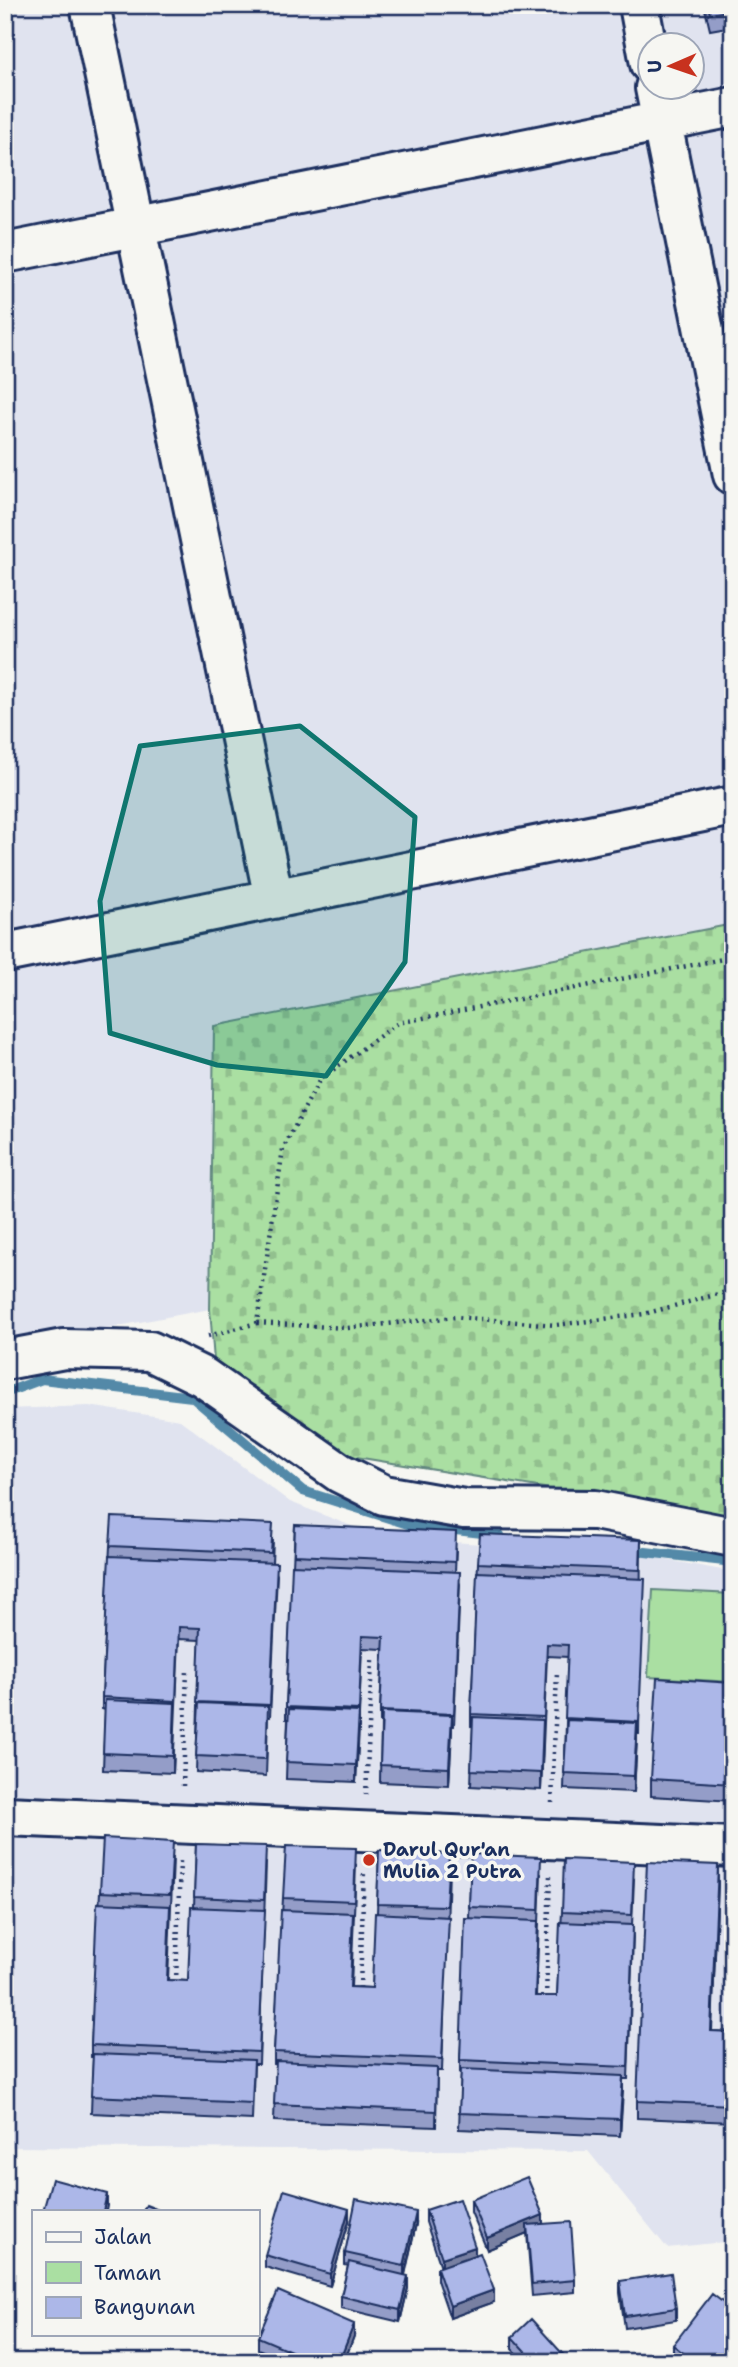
<svg xmlns="http://www.w3.org/2000/svg" width="738" height="2367" font-family="'Shantell Sans',sans-serif">
<defs>
<pattern id="cemetery-stones" width="16" height="16" patternUnits="userSpaceOnUse" patternTransform="scale(1.75)"><rect width="16" height="16" fill="#aadfa2"/><path d="M2 7V4a2 2 0 0 1 4 0v3zM10 15v-3a2 2 0 0 1 4 0v3z" fill="#92c08e"/></pattern>
</defs>
<rect width="100%" height="100%" fill="#f6f6f2"/>
<filter id="ink" filterUnits="userSpaceOnUse"><feTurbulence type="fractalNoise" baseFrequency=".0143" numOctaves="2"/><feDisplacementMap in="SourceGraphic" scale="14" xChannelSelector="R" yChannelSelector="G"/><feConvolveMatrix kernelMatrix="1 2 1 2 8 2 1 2 1" color-interpolation-filters="sRGB"/></filter>
<g filter="url(#ink)">
<path fill="#e0e3ef" fill-rule="evenodd" d="M5,5H733V924L214,1026L210,1309L5,1347ZM650,46H692V88H650Z
M89,1406L180,1420L290,1502L380,1537L640,1555L733,1572V2241L667,2248L588,2151L5,2147V1409Z"/>
<path fill="url(#cemetery-stones)" stroke="#628780" stroke-width="2" d="M733,924V1519L350,1456L214,1361L210,1309L214,1026Z"/>
<path fill="#aadfa2" stroke="#628780" stroke-width="2" d="M653,1590L733,1594V1682L648,1677Z"/>
<g fill="none" stroke-linecap="round" stroke-linejoin="round">
<path stroke="#5389a8" stroke-width="10" d="M5,1393L42,1379L192,1397L303,1491L411,1525L500,1535
M628,1550L733,1562"/>
<g stroke="#1b2f5e" stroke-width="44">
<path id="minor" d="M90,5L274,899
M639,5L650,64
M655,88L733,475
M5,253L733,107
M5,953L733,806
M5,1360L64,1349L150,1351L203,1377L340,1473L384,1495L464,1509L595,1510L733,1537
M5,1816L733,1847"/>
</g>
<path stroke="#1b2f5e" stroke-width="4.5" stroke-dasharray="2 5" stroke-linecap="butt" d="M257,1323L347,1328L456,1317L556,1325L644,1314L733,1290
M208,1336L257,1323L283,1149L320,1079L398,1023L733,957
M183,1786L187,1670
M366,1795L372,1660
M552,1803L557,1672
M176,1982L180,1861
M360,1988L364,1870
M546,1997L550,1875"/>
<use href="#minor" stroke="#f6f6f2" stroke-width="38"/>
</g>
<path fill="#949dc8" stroke="#1b2f5e" stroke-width="2" d="M704,5H733V26L710,30Z
M295,1525L456,1549L455,1572L460,1584L454,1726H452L449,1785L380,1782L381,1723H380V1711L383,1649L362,1648L356,1782L286,1779L288,1719H286V1707Z
M641,1540L639,1734H637L634,1792L564,1789L568,1657L547,1656L541,1790L471,1786L473,1726H471V1714L478,1563Z
M273,1541L272,1562L277,1575L270,1717H268L266,1776L196,1772L200,1640L179,1639L173,1773L103,1770L105,1710L102,1709V1697L110,1546Z
M733,1683V1801L651,1796V1779Z
M196,1844L266,1863L259,2064H254L252,2120L91,2113L93,2057H91V2045L100,1892L173,1858L168,1980L188,1981L194,1907Z
M379,1850L449,1870L442,2071H437L436,2127L274,2121L276,2064H274V2052L283,1898L356,1865L351,1987L372,1988L377,1913Z
M471,1854L541,1874L536,1996H557L562,1912L634,1879L632,1925L633,1937L628,2079H623L620,2136L459,2129L461,2072H460V2060L469,1918Z
M718,1882L712,2031L733,2032V2122L637,2118V2101Z
M471,2200L543,2224L575,2280V2292L532,2296L527,2233L487,2250L471,2212Z
M426,2210L475,2254L494,2302L450,2318L437,2280V2268L441,2267L426,2222Z
M349,2221L330,2286L265,2267V2255Z
M416,2224L405,2275L408,2288L400,2322L341,2308V2296L348,2266L345,2265V2253Z
M620,2281L676,2308V2320L625,2328L620,2293Z
M354,2336L344,2362H278L280,2358L258,2349V2337Z
M512,2337L570,2362H524L512,2349Z
M673,2345L728,2362H679L673,2357Z"/>
<path fill="#7880a2" stroke="#1b2f5e" stroke-width="2" d="M175,1703V1719L173,1773V1756Z
M359,1712V1729L356,1782V1765Z
M452,1715V1732L449,1785V1768Z
M543,1720V1736L541,1790V1773Z
M637,1723V1740L634,1792V1776Z
M718,1865V1882L711,2048V2031Z
M623,2076V2092L620,2136V2119Z
M107,2194V2206L106,2211H103Z
M349,2209V2221L330,2286V2274Z
M416,2212V2224L404,2278V2266Z
M543,2215V2227L527,2225V2233L487,2250V2238Z
M475,2247V2259L442,2270V2258Z
M408,2276V2288L400,2322V2310Z
M494,2290V2302L450,2318V2306Z
M354,2324V2336L344,2362H339Z
M733,2343V2355L728,2362H718Z"/>
<path fill="#acb7e8" stroke="#1b2f5e" stroke-width="2" d="M708,5H733V10L710,14Z
M112,1517L273,1524L271,1553L110,1546Z
M295,1525L456,1532L455,1562L294,1555Z
M480,1534L641,1540L640,1570L478,1563Z
M109,1556L277,1563L270,1705L197,1702L200,1628L179,1627L176,1701L102,1697Z
M292,1565L460,1572L454,1714L380,1711L384,1637L362,1636L359,1710L286,1707Z
M477,1572L645,1579L639,1722L565,1718L568,1645L547,1644L544,1717L471,1714Z
M657,1678L733,1683V1784L651,1779Z
M105,1700L175,1703L173,1756L103,1753Z
M199,1703L268,1706L266,1759L196,1756Z
M289,1709L359,1712L356,1765L286,1762Z
M382,1712L452,1715L449,1768L380,1765Z
M473,1717L543,1720L541,1773L471,1770Z
M567,1720L637,1723L634,1776L564,1773Z
M103,1838L173,1842L170,1895L100,1892Z
M196,1844L266,1846L264,1900L194,1897Z
M286,1846L356,1848L354,1901L283,1898Z
M379,1850L449,1854L446,1906L377,1904Z
M471,1854L541,1857L539,1910L469,1907Z
M564,1859L634,1862L632,1915L562,1912Z
M647,1862L718,1865L711,2031L733,2032V2105L637,2101Z
M97,1903L170,1906L167,1980L188,1981L191,1907L265,1910L259,2052L91,2045Z
M281,1910L353,1913L350,1987L372,1988L375,1913L449,1917L442,2059L274,2052Z
M465,1918L538,1921L535,1996H557L560,1922L633,1925L628,2067L460,2060Z
M93,2054L254,2060L252,2103L91,2096Z
M276,2061L437,2068L436,2111L274,2104Z
M461,2069L623,2076L620,2119L459,2113Z
M527,2177L543,2215L487,2238L471,2200Z
M52,2179L107,2194L103,2211H43Z
M284,2190L349,2209L330,2274L265,2255Z
M356,2199L416,2212L404,2266L345,2253Z
M459,2199L475,2247L442,2258L426,2210Z
M146,2205L161,2211H143Z
M571,2222L575,2280L532,2284L527,2225Z
M480,2253L494,2290L450,2306L437,2268Z
M349,2262L408,2276L400,2310L341,2296Z
M671,2273L676,2308L625,2316L620,2281Z
M278,2291L354,2324L339,2362H317L258,2337Z
M712,2294L733,2310V2343L718,2362H695L673,2345Z
M531,2319L570,2362H535L512,2337Z
M280,2357L291,2362H278Z"/>
</g>
<path fill="#0f766e" fill-opacity="0.2" stroke="#0f766e" stroke-width="5" stroke-linejoin="round" d="M300,726L415,817L405,962L326,1076L217,1065L110,1033L100,901L140,746Z"/>
<circle fill="#c8321e" stroke="#f6f6f2" stroke-width="2.5" cx="369" cy="1860" r="7"/>
<g text-anchor="middle" stroke-width="7" stroke-linejoin="round" paint-order="stroke">
<g font-size="19" font-weight="bold" fill="#1b2f5e" stroke="#f6f6f2" text-anchor="start">
<text x="383" y="1856">Darul Qur'an<tspan x="383" dy="22">Mulia 2 Putra</tspan></text>
</g>
</g>
<rect width="738" height="2367" fill="none" stroke="#f6f6f2" stroke-width="28"/>
<rect x="14" y="14" width="710" height="2339" fill="none" stroke="#1b2f5e" stroke-width="2.5" filter="url(#ink)"/>
<rect x="32" y="2210" width="228" height="126" fill="#f6f6f2" stroke="#9ea6b7" stroke-width="2"/>
<rect x="46" y="2232" width="35" height="10" fill="#f6f6f2" stroke="#9ea6b7" stroke-width="2"/>
<text x="94" y="2244" font-size="21" fill="#1b2f5e">Jalan</text>
<rect x="46" y="2262" width="35" height="21" fill="#aadfa2" stroke="#9ea6b7" stroke-width="2"/>
<text x="94" y="2280" font-size="21" fill="#1b2f5e">Taman</text>
<rect x="46" y="2297" width="35" height="21" fill="#acb7e8" stroke="#9ea6b7" stroke-width="2"/>
<text x="94" y="2314" font-size="21" fill="#1b2f5e">Bangunan</text>
<g transform="translate(671 66) rotate(268)"><circle r="33" fill="#f6f6f2" stroke="#9ea6b7" stroke-width="2"/>
<path d="M0-5L12 26L0 18L-12 26Z" fill="#c8321e"/>
<text y="-10" font-size="19" font-weight="bold" text-anchor="middle" fill="#1b2f5e">U</text>
</g>
</svg>
